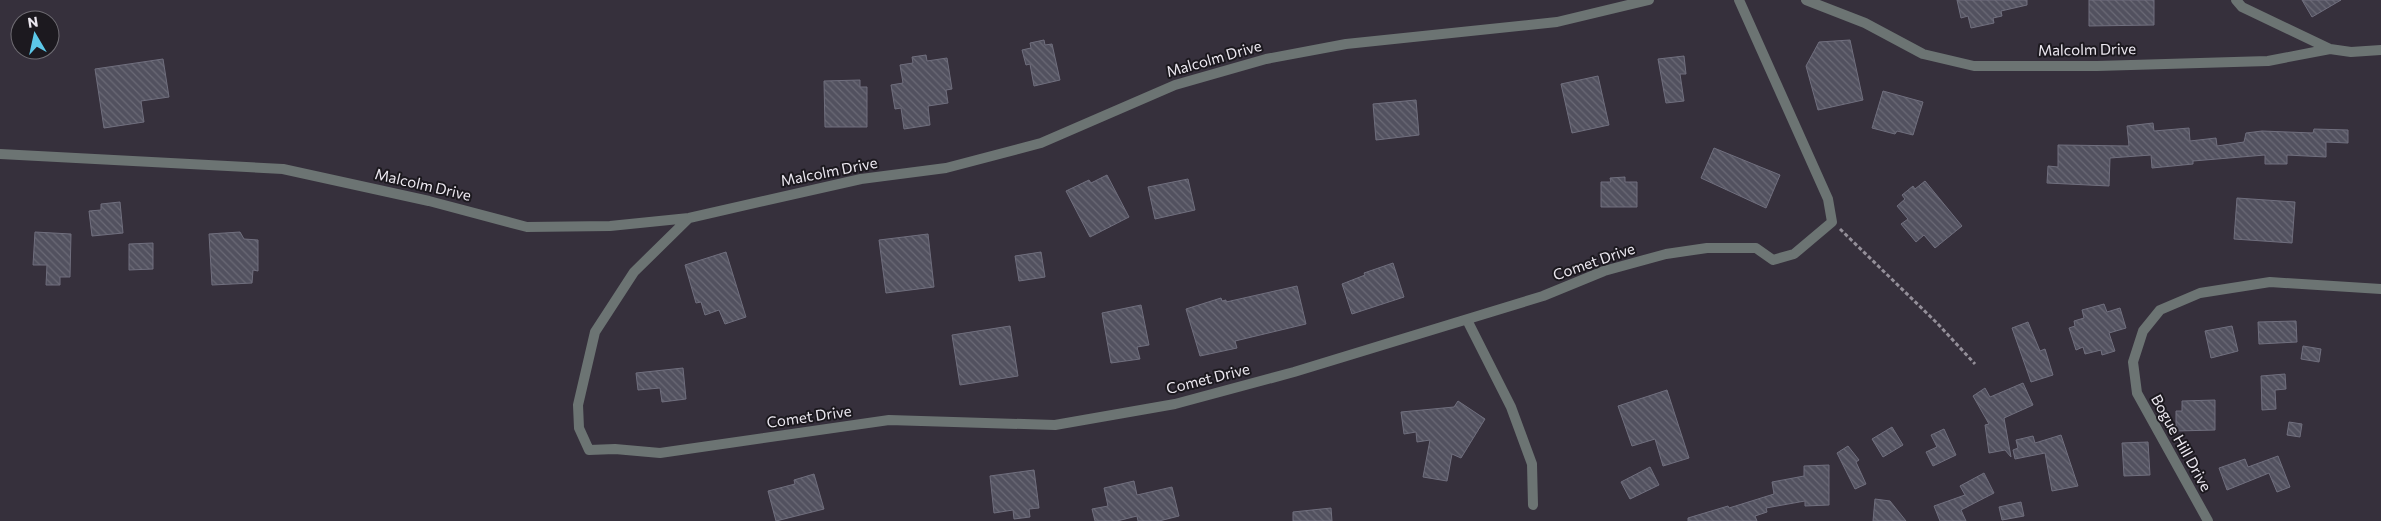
<svg xmlns="http://www.w3.org/2000/svg" width="2381" height="521" font-family="Commissioner,sans-serif">
<defs>
<pattern id="building-back-hatch" width="6" height="6" patternUnits="userSpaceOnUse" patternTransform="scale(1.25)"><rect width="6" height="6" fill="#52515f"/><path d="M-1 5l2 2M0 0l6 6M5-1l2 2" fill="none" stroke="#6b6a76"/></pattern>
</defs>
<rect width="100%" height="100%" fill="#36303c"/>
<path fill="url(#building-back-hatch)" stroke="#706f7e" d="M1957,0H2027V5L2001,11L2002,16L1993,18L1994,23L1971,28L1968,16L1961,18Z
M2089,0H2154V25L2089,26Z
M2302,0H2341L2312,17Z
M1044,40L1045,45L1052,44L1060,80L1034,86L1030,64L1026,65L1022,50L1031,48L1030,43Z
M1850,40L1863,100L1818,110L1806,66L1819,42Z
M926,55L927,61L947,58L952,89L946,90L948,103L928,106L930,125L904,129L901,108L895,109L891,85L903,83L900,65L913,63L912,57Z
M1684,56L1686,74H1680L1684,101L1666,103L1658,59Z
M163,59L169,97L141,101L144,122L104,128L95,69Z
M1598,76L1609,125L1572,133L1561,84Z
M860,80V87H867V127H825L824,81Z
M1883,91L1923,102L1913,135L1897,131L1895,134L1872,128Z
M1416,100L1419,135L1376,140L1373,104Z
M2153,123L2154,131L2189,128L2190,141L2216,138L2217,146L2244,142L2246,133L2262,131L2313,133L2314,129L2348,130V143L2326,142V157L2287,155V164H2265V155L2193,161V164L2152,168L2151,155L2110,158L2109,186L2047,183L2048,166L2058,167V145L2129,146L2127,126Z
M1714,148L1780,175L1766,208L1701,178Z
M1107,175L1129,217L1090,237L1066,191L1089,180L1091,183Z
M1625,177V182H1637V207H1601V182H1611L1610,178Z
M1188,179L1195,210L1155,219L1148,187Z
M1925,181L1962,226L1935,248L1924,235L1916,242L1901,224L1908,219L1897,206L1905,199L1902,195L1913,186L1915,189Z
M2237,198L2295,202L2292,243L2234,239Z
M120,202L123,233L92,236L89,211L101,210V204Z
M35,232L71,234L70,277H60V285H46L47,265H33Z
M240,232L244,239L258,240V271L253,270L252,283L212,285L209,234Z
M928,234L934,287L886,293L879,240Z
M153,243V269L129,270V244Z
M726,252L746,317L725,324L719,310L705,315L701,302L696,303L685,265Z
M1041,252L1045,277L1019,281L1015,256Z
M1393,263L1404,297L1352,314L1342,284L1365,275L1364,273Z
M1297,286L1306,324L1235,341L1237,348L1200,356L1186,309L1221,298L1222,301L1226,300V302Z
M2104,304L2107,312L2120,308L2126,328L2109,333L2115,351L2102,355L2101,350L2085,354L2083,347L2076,350L2069,328L2075,326L2074,321L2084,318L2082,310Z
M1141,305L1149,345L1137,347L1140,359L1111,363L1102,313Z
M2296,321L2297,342L2259,344L2258,322Z
M2028,322L2040,351L2045,349L2053,375L2031,382L2012,328Z
M1010,326L1018,376L960,385L952,335Z
M2232,326L2238,351L2211,358L2205,331Z
M2303,346L2321,349L2319,362L2301,359Z
M683,368L686,399L662,402L660,388L638,390L636,373Z
M2285,374L2286,389L2275,390L2276,409L2262,410L2261,376Z
M2023,383L2033,405L2004,418L2011,457L2005,450L1989,453L1985,425L1989,424L1973,396L1985,388L1990,397Z
M1667,390L1689,458L1663,466L1655,439L1632,446L1618,406Z
M2215,400V430L2176,431V411H2182V401Z
M1458,401L1485,419L1461,458L1452,454L1447,481L1423,477L1430,440L1417,442L1416,432L1404,434L1401,412L1454,407Z
M2289,422L2302,424L2300,437L2287,435Z
M1892,427L1903,445L1883,457L1872,439Z
M1944,429L1956,455L1933,466L1926,452L1937,447L1931,435Z
M2061,435L2078,486L2052,491L2045,453L2015,459L2013,450L2018,448L2016,440L2033,436L2035,443Z
M2148,442L2150,475L2124,476L2122,443Z
M1848,446L1859,460L1856,462L1866,484L1855,489L1837,453Z
M2278,456L2290,487L2277,492L2269,473L2227,490L2219,468L2245,459L2248,467Z
M1829,465V505L1805,506V501L1766,508L1767,512L1755,516L1757,521H1688V518L1728,506L1729,508L1774,494L1772,482L1804,476V466Z
M1650,467L1659,485L1630,499L1621,482Z
M1034,470L1039,508L1029,509L1030,517L1014,519L1013,510L994,513L990,476Z
M1984,473L1994,493L1961,510L1966,521H1940L1934,506L1965,495L1960,486Z
M814,474L824,509L776,521L768,491L795,484L794,480Z
M1134,481L1137,495L1172,487L1179,516L1159,521H1138L1137,516L1117,521H1095L1092,509L1108,506L1104,488Z
M1875,499L1890,501L1906,521H1873Z
M2021,502L2024,516L2002,520L1999,507Z
M1331,508L1332,521H1293V512Z"/>
<g fill="none" stroke-linecap="round" stroke-linejoin="round">
<path stroke="#948f99" stroke-width="3" stroke-dasharray="4 2.5" stroke-linecap="butt" d="M1840,229L1937,323L1975,364"/>
<path stroke="#6c7473" stroke-width="10" d="M1806,0L1865,23L1923,54L1974,66H2097L2268,61L2330,49L2351,52L2381,50
M2236,0L2242,7L2330,49
M0,154L283,169L429,201L527,227L610,226L689,218L861,179L946,168L1041,143L1175,85L1266,59L1346,44L1557,22L1649,0
M689,218L634,272L595,332L578,405L579,428L589,450L615,449L660,453L889,420L1055,425L1175,404L1294,372L1543,296L1604,271L1666,254L1707,248H1756L1773,260L1794,254L1832,222L1828,199L1739,0
M1467,320L1511,407L1532,464L1533,505
M2208,521L2137,393L2133,362L2143,331L2160,310L2200,293L2270,282L2381,289"/>
</g>
<g text-anchor="middle" stroke-width="4" stroke-linejoin="round" paint-order="stroke">
<g font-size="15" fill="#ece8f0" stroke="#1c191f">
<text transform="translate(2087 50) rotate(-1)" y="5">Malcolm Drive</text>
<text transform="translate(1214 59) rotate(-16)" y="5">Malcolm Drive</text>
<text transform="translate(829 172) rotate(-11)" y="5">Malcolm Drive</text>
<text transform="translate(423 185) rotate(13)" y="5">Malcolm Drive</text>
<text transform="translate(1594 262) rotate(-19)" y="5">Comet Drive</text>
<text transform="translate(1208 379) rotate(-14)" y="5">Comet Drive</text>
<text transform="translate(809 417) rotate(-8)" y="5">Comet Drive</text>
<text transform="translate(2181 443) rotate(61)" y="5">Bogue Hill Drive</text>
</g>
</g>
<g transform="translate(35 35) rotate(351)"><circle r="24" fill="#1c191f" stroke="#6f6c73"/>
<path d="M0-4L9 19L0 12L-9 19Z" fill="#5cc7e8"/>
<text y="-8" font-size="14" font-weight="bold" text-anchor="middle" fill="#ece8f0">N</text>
</g>
</svg>
